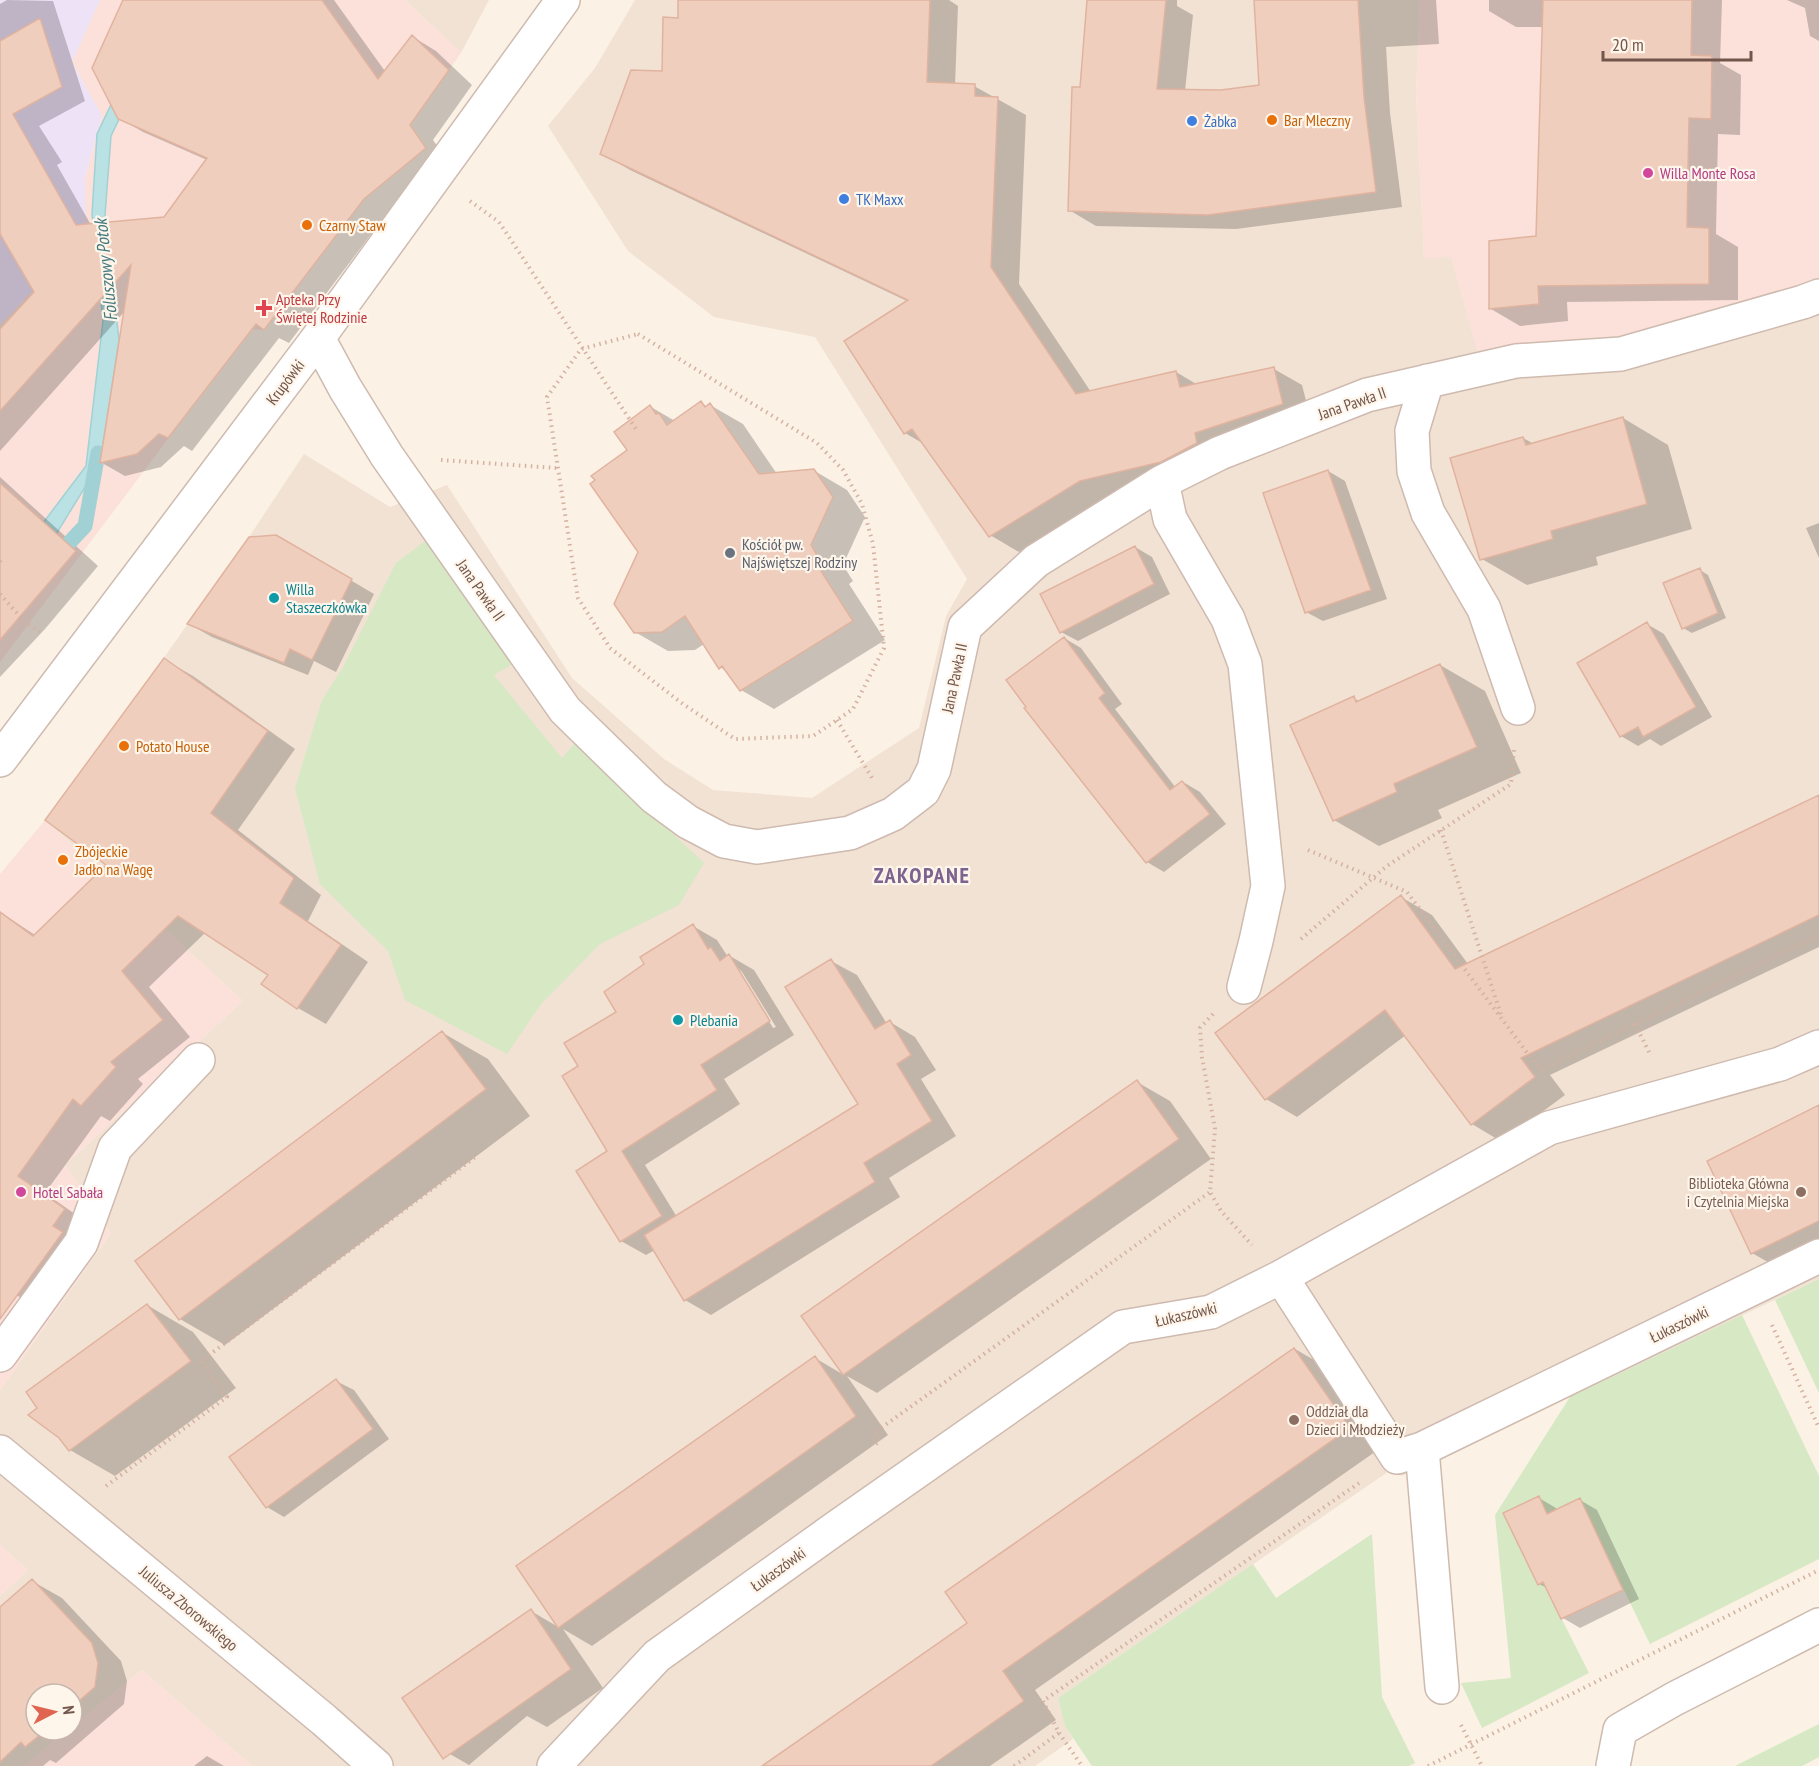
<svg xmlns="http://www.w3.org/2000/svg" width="1819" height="1766" font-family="'PT Sans Narrow',sans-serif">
<rect width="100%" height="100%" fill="#fbf1e5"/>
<path fill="#f2e2d4" d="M405,0H489L461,53Z
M635,0H1420L1416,94L1424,258L1451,256L1478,353L1748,307L1819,277V1279L1402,1476L1395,1467L1058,1698L1065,1725L1073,1739L1035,1766H252L142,1670L72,1727V1694H36V1730H68L24,1766H0V1596L28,1570L0,1545V1390L111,1233L65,1165L243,1001L45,820L163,659L249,537L304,454L390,507L447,485L572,678L664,759L713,790L812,798L919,728L946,616L967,579L815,337L714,317L628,251L548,126L595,68Z"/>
<path fill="#fbe1d9" d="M100,0H405L461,53L410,125L426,148L364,199L264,330L251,329L0,662V325L85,235V178L102,116L72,62Z
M1420,0H1819V277L1748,307L1638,333L1478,354L1451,257L1424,259L1416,94Z
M45,820L243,1001L65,1165L111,1233L0,1390V874Z
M0,1545L28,1570L0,1596Z
M142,1670L252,1766H24L68,1730H72V1727Z"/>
<path fill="#eee2f7" d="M0,0H100L72,62L102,116L85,178L86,235L0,325Z"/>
<path fill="#d6e8c4" d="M425,541L514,663L494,675L562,758L576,742L704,863L679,905L600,944L541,1004L507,1054L405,1000L388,951L320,884L295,788L322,700L343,667L396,563Z
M1819,1279V1393L1775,1300Z
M1742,1315L1819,1476V1559L1650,1644L1580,1499L1547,1514L1539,1497L1504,1514L1538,1584L1543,1582L1589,1673L1482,1728L1461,1683L1511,1678L1495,1515L1570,1397Z
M1372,1534L1382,1697L1415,1763L1409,1766H1092L1065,1726L1058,1698L1253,1564L1276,1598Z
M1819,1724V1757L1802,1766H1735Z"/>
<path fill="#bae1e4" stroke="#a1d1d5" stroke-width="1.5" d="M154,15L168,17L111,136L105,215L119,340L100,463L0,625V580L86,466L103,321L92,214L97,134Z"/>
<path fill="#0003" fill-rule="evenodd" d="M7,0L53,1L85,101L39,126L62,162L57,165L91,225L165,218L207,160L143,132L119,118L125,0H334L387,74L413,37L436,51L472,85L433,140L449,162L387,213L289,343L279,338L192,451L184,446L161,467L125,476L102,463L125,311L0,451V4Z
M680,0H949L958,6L955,85L974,86L1026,115L1019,284L1091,392L1176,372L1198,385L1274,369L1302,385L1311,420L1108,496L1019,552L990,535L924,444L905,433L909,302L630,170L602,153L663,73L679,19Z
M1088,0H1177V6L1193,15L1185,91L1222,92L1260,87L1255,0H1436L1439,44L1386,47L1390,113L1402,207L1236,229L1096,226L1069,210Z
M1489,0H1722L1720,63L1741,75L1740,135L1718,134L1716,234L1738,247V300L1567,302L1568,321L1520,326L1491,309L1537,237L1544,27H1516L1489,11Z
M1787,0H1819V41L1810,36L1805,8Z
M701,403L708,407L710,405L743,424L777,474L813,470L847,490L865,517L843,565L853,581L849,584L885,640L774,709L741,690L729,673L720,667L704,644L695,650L668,651L635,632L640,552L629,451L651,407L675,421Z
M1623,418L1668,445L1692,529L1596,557L1598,565L1527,585L1482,559L1523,438L1534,444Z
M1328,471L1345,481L1387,599L1323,621L1306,612Z
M0,477L98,566L45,629L0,677Z
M1819,523V558L1806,528Z
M276,536L374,594L336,672L314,661L308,675L212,637L189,624Z
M1135,547L1152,557L1170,594L1078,641L1061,632Z
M1700,570L1708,575L1726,618L1692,633L1683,628Z
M1647,624L1664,634L1712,717L1661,746L1650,739L1638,746L1621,736Z
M1064,638L1081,648L1122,704L1115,709L1176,788L1183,782L1200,792L1226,824L1164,872L1147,862L1028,707Z
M165,660L193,676L295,749L238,830L321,895L308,921L368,962L326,1024L298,1008L270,975L206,932L149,987L190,1037L138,1079L143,1084L110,1121L101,1116L45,1193L92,1226L36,1307L0,1285V912L35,935L109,865Z
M1440,665L1485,691L1521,773L1438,810L1442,818L1379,846L1334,820L1354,698L1360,702Z
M1819,797V947L1550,1075L1565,1095L1502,1142L1472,1124L1406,1035L1297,1117L1266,1099L1401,897L1432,915L1468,964Z
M693,926L717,940L728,957L730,956L754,970L794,1035L724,1079L740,1104L645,1165L677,1217L860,1105L831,961L857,975L887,1024L890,1022L915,1037L936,1070L921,1079L956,1136L889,1178L900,1197L711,1315L685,1300L655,1250L646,1255L621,1241L578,1171L609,1151L580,1067L618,1012L646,964ZM737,967L742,972L776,1027L773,1028Z
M443,1033L488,1059L530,1116L225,1345L180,1319Z
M1137,1082L1170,1101L1211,1159L877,1393L847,1376L888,1435L592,1646L563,1629L603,1688L547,1727L527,1716L469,1765L436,1746L531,1611L560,1628L519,1567L815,1358L844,1375L803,1316Z
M1819,1107V1255L1785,1272L1752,1253Z
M147,1305L193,1332L236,1388L115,1476L70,1450Z
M1295,1349L1328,1368L1382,1447L1035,1690L1056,1720L990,1766H765L969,1623Z
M336,1381L354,1390L389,1439L284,1517L267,1507Z
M1539,1498L1556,1508L1557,1511L1580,1500L1597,1510L1639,1599L1580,1628L1563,1618L1549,1589L1539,1584Z
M32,1581L62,1598L121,1661L127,1681L124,1704L56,1763L50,1760L43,1766H0V1607ZM36,1694H72V1730H36Z
M207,1756L224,1766H194Z"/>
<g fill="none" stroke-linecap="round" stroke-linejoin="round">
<path stroke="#a1d1d5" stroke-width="15" d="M68,544L85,526L98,453"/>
</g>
<path fill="#efcebe" stroke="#e1b39f" stroke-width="1.5" d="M123,0H322L378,79L412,35L449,70L410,125L426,148L364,199L264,330L256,324L168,438L159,434L137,454L100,463L131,265L0,411V329L34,292L0,234V41L40,18L62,87L13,114L76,225L164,217L207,158L118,119L92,68Z
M678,0H930L927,82L975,84V96L998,97L991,267L1076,394L1176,371L1180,387L1274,367L1283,404L1195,433L1197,443L1161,462L1080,481L989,537L912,429L904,434L844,341L908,300L600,154L631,70L662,71L663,17L678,18Z
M1087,0H1166L1157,89L1221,90L1259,85L1254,0H1358L1364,97L1376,192L1208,215L1068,211L1072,87H1080Z
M1543,0H1692L1691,55L1712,56L1711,119L1689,118L1687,227L1709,228V284L1538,286L1539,304L1489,309V241L1536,236Z
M701,401L705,407L710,403L759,474L814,469L833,497L811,545L821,562L817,565L853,621L740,691L722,666L719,669L685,616L662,632L634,633L614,604L638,552L590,484L595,480L591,476L627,450L614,432L650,405L656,414L659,413L667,425Z
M1623,417L1647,504L1551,531L1553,539L1480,560L1450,458L1523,437L1526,445Z
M1328,470L1371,590L1305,613L1263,493Z
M0,483L76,551L0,640Z
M276,535L352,579L312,660L290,649L284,663L187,624L249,537Z
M1135,546L1154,584L1060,633L1040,594Z
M1700,568L1718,613L1682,629L1663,583Z
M1647,622L1696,707L1643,737L1638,727L1620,737L1577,663Z
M1064,637L1105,693L1099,698L1170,790L1182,781L1210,814L1146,863L1024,708L1026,707L1006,680Z
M164,658L268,731L211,813L294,878L280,903L341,945L297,1009L261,984L268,975L178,916L122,971L163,1020L111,1062L116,1067L81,1106L73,1099L18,1176L65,1209L53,1226L63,1232L0,1319V912L33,936L106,865L45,820Z
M1440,664L1477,747L1394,784L1397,792L1333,821L1290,725L1354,696L1356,702Z
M1819,795V915L1521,1058L1535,1077L1471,1125L1385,1010L1265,1100L1215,1033L1401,895L1455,969Z
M693,924L708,949L711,947L720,961L729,954L770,1021L701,1065L717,1090L622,1151L662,1216L620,1242L576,1171L607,1151L562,1076L578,1066L564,1043L616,1012L604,992L644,964L640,957Z
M831,959L875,1029L890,1020L911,1055L897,1064L932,1121L864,1163L875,1182L684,1301L644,1235L858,1104L785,987Z
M442,1031L486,1089L179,1320L135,1261Z
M1137,1080L1179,1139L843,1375L801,1316Z
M1819,1105V1221L1751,1254L1707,1161Z
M147,1304L191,1361L69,1451L59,1438L28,1415L37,1408L26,1392Z
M1294,1348L1350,1428L1003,1671L1024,1701L931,1766H762L967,1623L945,1592Z
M815,1356L856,1416L558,1628L516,1566Z
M336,1379L373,1429L266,1508L229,1457Z
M1539,1496L1547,1514L1580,1498L1623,1590L1561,1619L1543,1582L1538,1585L1503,1513Z
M32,1579L92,1643L98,1663L95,1687L72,1707V1694H36V1730H46L25,1747L21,1742L0,1762V1607Z
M531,1609L571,1669L443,1759L402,1698Z"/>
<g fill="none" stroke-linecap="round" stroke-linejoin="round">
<g stroke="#cebaaf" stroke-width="36">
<path id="minor" d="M318,338L345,388L387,456L565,710L654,797L688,822L724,841L757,847L850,833L893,814L923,791L934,769L965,627L1036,561L1162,482L1220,453L1367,395L1516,361L1621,354L1803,302L1819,296
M1427,381L1412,431L1414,471L1428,513L1484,609L1518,708
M1162,482L1170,519L1228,619L1245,664L1268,886L1256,941L1244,987
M0,760L318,338L563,0
M1281,1277L1397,1457L1422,1449L1819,1256
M0,1355L81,1243L115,1148L198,1060
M1422,1449L1442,1687
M0,1452L324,1720L376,1766
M554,1766L657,1656L833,1530L1123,1327L1211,1312L1281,1277L1549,1128L1780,1064L1819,1047
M1613,1766L1620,1730L1674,1699L1819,1625"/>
</g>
<path stroke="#d4b1a1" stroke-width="4" stroke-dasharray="1.5 4.5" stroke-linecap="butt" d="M470,201L499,222L636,429
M638,334L817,443L843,470L862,504L873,544L884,648L853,709L837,720L813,736L735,739L683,704L610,648L578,598L547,397L581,349Z
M441,460L556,468
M0,561L1,560
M0,594L25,622L43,634
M837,720L872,778
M1441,830L1502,1018
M1308,850L1407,892L1540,1070L1819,935
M1301,939L1387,866L1511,784L1514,750
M1213,1014L1200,1028L1202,1057L1215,1129L1210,1192L1221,1211L1252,1245
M1635,1024L1651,1056
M1772,1325L1819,1428
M876,1444L880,1441L874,1433L1210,1192
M106,1486L227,1397L201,1361L478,1155
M1461,1725L1482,1766
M1059,1733L1082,1766
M1014,1766L1059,1733L1043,1701L1362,1481
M1428,1766L1819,1570"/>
<use href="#minor" stroke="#fff" stroke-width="33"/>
</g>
<g fill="#e8710a" stroke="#fef5eb" stroke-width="2">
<circle cx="1272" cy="120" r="6"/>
<circle cx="307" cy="225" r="6"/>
<circle cx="124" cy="746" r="6"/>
<circle cx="63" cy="860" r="6"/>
</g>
<g fill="#3f7fe0" stroke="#fef5eb" stroke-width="2">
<circle cx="1192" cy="121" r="6"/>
<circle cx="844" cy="199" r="6"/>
</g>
<g fill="#d1479c" stroke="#fef5eb" stroke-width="2">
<circle cx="1648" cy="173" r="6"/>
<circle cx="21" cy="1192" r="6"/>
</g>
<path fill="#e0444e" stroke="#fef5eb" stroke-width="2" d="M261 299h6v6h6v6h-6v6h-6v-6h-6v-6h6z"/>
<circle fill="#6b7280" stroke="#fef5eb" stroke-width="2" cx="730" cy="553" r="6"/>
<g fill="#0f9aa8" stroke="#fef5eb" stroke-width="2">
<circle cx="274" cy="598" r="6"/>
<circle cx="678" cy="1020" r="6"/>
</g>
<g fill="#8d6e63" stroke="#fef5eb" stroke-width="2">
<circle cx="1801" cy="1192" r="6"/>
<circle cx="1294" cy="1420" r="6"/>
</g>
<g text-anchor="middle" stroke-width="4.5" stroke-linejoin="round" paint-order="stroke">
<g font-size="16" fill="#c56008" stroke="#fef5eb" text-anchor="start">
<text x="1284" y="126">Bar Mleczny</text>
<text x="319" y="231">Czarny Staw</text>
<text x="136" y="752">Potato House</text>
<text x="75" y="857">Zbójeckie<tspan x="75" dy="18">Jadło na Wagę</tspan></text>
</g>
<g font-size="16" fill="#366cbe" stroke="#fef5eb" text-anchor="start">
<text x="1204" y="127">Żabka</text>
<text x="856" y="205">TK Maxx</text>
</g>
<g font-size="16" fill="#b23c85" stroke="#fef5eb" text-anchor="start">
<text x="1660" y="179">Willa Monte Rosa</text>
<text x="33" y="1198">Hotel Sabała</text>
</g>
<g font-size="16" fill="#be3a42" stroke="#fef5eb" text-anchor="start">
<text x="276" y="305">Apteka Przy<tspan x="276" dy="18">Świętej Rodzinie</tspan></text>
</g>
<g font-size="16" fill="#73564b" stroke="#fef5eb">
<text transform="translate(285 382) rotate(-53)" y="6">Krupówki</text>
<text transform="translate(1352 403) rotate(-19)" y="6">Jana Pawła II</text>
<text transform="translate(481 590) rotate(55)" y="6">Jana Pawła II</text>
<text transform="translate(954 678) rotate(-78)" y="6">Jana Pawła II</text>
<text transform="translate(1186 1314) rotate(-13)" y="6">Łukaszówki</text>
<text transform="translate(1679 1324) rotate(-26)" y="6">Łukaszówki</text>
<text transform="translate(778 1569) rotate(-36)" y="6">Łukaszówki</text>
<text transform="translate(189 1608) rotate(40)" y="6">Juliusza Zborowskiego</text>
</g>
<g font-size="16" fill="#5b616d" stroke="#fef5eb" text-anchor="start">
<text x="742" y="550">Kościół pw.<tspan x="742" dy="18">Najświętszej Rodziny</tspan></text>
</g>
<g font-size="16" fill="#0d838f" stroke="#fef5eb" text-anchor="start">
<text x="286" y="595">Willa<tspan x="286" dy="18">Staszeczkówka</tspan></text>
<text x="690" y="1026">Plebania</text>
</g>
<g font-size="16" fill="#785e54" stroke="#fef5eb" text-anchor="end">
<text x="1789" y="1189">Biblioteka Główna<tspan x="1789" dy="18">i Czytelnia Miejska</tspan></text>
<text x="1306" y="1417" text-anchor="start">Oddział dla<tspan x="1306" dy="18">Dzieci i Młodzieży</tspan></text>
</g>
<g font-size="18" font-style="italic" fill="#43797f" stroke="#fef5eb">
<text transform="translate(106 270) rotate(-96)" y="6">Foluszowy Potok</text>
</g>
<g font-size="22" font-weight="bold" letter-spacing="1.5" fill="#7d638f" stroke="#fef5eb">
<text x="922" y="883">ZAKOPANE</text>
</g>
</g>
<g transform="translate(54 1712) rotate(83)"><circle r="28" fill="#fef5eb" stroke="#c6b5ab" stroke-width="1.5"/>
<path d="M0-4.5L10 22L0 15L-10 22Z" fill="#df6550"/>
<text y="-9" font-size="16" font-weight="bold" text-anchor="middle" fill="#73564b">N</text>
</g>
<path d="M1603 51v9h148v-9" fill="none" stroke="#73564b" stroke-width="3"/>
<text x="1612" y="51" font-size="18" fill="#73564b" stroke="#fef5eb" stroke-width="4.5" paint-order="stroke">20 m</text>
</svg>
